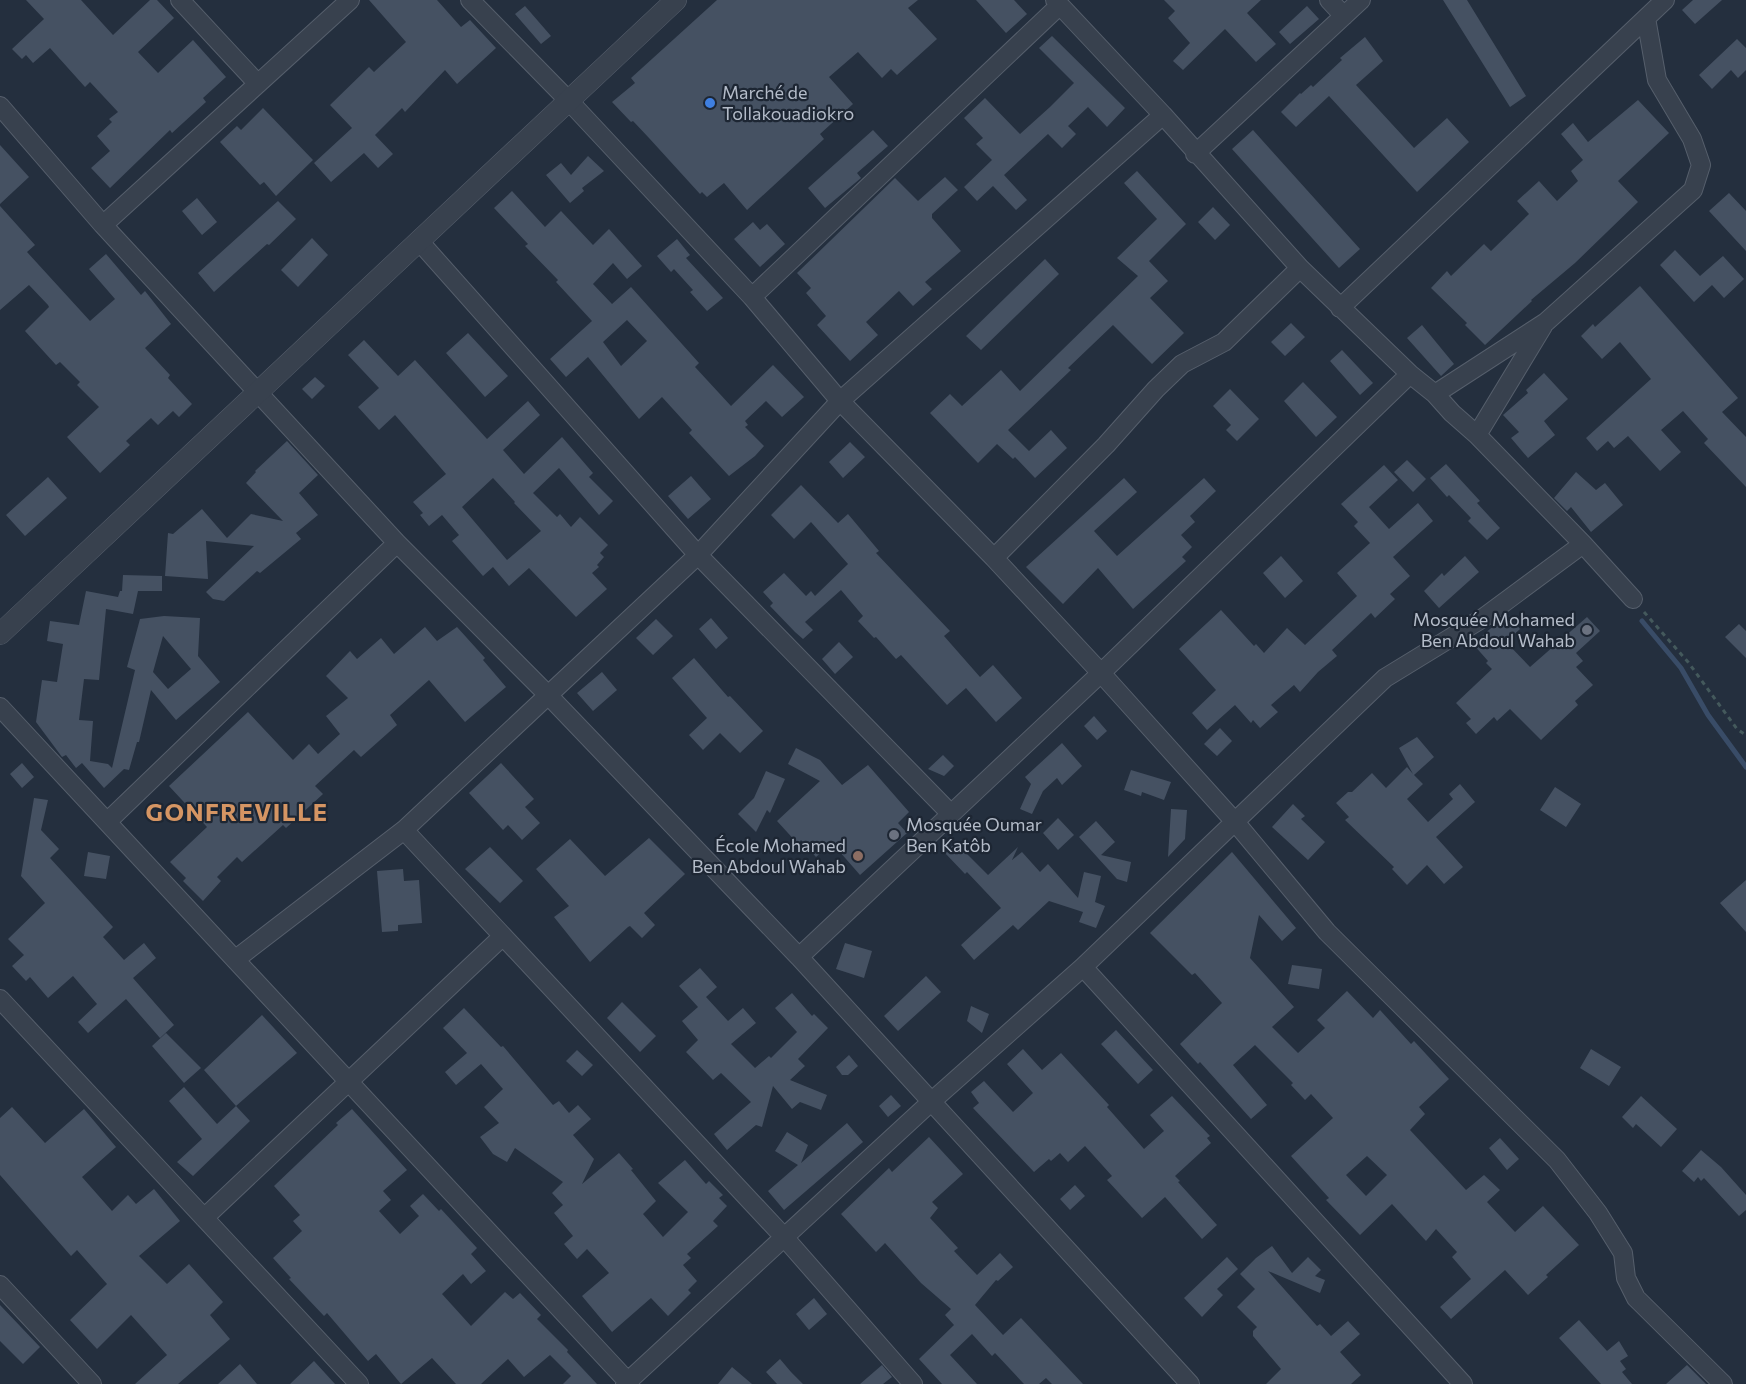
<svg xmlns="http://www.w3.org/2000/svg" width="1746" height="1384" font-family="Commissioner,sans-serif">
<rect width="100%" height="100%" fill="#242f3e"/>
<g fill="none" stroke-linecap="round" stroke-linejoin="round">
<path stroke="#394c67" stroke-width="5" d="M1642,621L1681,668L1708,715L1746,767"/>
</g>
<path fill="#455162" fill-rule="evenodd" d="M26,0H81L113,35L150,0H157L174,18L138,52L158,73L193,40L226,77L203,98L206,102L172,133L170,130L110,188L91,168L110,151L97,136L112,122L109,119L118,112L90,82L85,87L50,48L33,63L26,55L22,59L12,49L44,19Z
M369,0H437L461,27L470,20L496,48L457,84L445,70L405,112L402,108L375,135L393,154L378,168L364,153L331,182L314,163L352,128L330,105L369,67L374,72L406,42Z
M717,0H918L908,8L937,39L897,75L891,69L882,78L858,52L829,77L853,104L820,134L824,139L747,210L724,183L707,197L702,192L700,194L649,138L633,121L631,122L612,102L635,83L631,78Z
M976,0H1014L1027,14L1006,33Z
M1164,0H1261L1247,13L1276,44L1256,62L1225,29L1183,70L1173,61L1190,43L1168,18L1175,11Z
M1443,0H1467L1526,96L1510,107Z
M1693,0H1722L1695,24L1682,10Z
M525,6L551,36L541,44L515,14Z
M1307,6L1319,19L1290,44L1279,32Z
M1052,36L1125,108L1107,127L1088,107L1068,126L1076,134L1062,148L1048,134L1004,175L1027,200L1016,210L993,186L977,201L964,187L992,160L976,144L983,138L964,118L985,98L1020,134L1050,107L1074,83L1039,48Z
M1365,37L1383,61L1356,85L1414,148L1447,118L1469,142L1417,192L1329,96L1296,127L1281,112L1300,93L1301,94L1311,85L1313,87L1342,60L1340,58Z
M1737,39L1746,48V70L1738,78L1731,70L1712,89L1699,75Z
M1638,100L1669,133L1618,181L1638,202L1575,263L1531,300L1532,301L1485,345L1465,325L1467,323L1431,288L1447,271L1451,276L1484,244L1491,251L1529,214L1517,201L1539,181L1557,201L1578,181L1571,171L1583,160L1561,134L1573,123L1588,142Z
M263,108L313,160L276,196L264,182L260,185L220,142L237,126L241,130Z
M873,130L888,146L857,173L861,178L825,208L808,188Z
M1253,130L1360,249L1339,268L1232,149Z
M0,145L29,177L0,204Z
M588,156L604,171L582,188L584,191L570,203L546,175L561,163L571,175Z
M1137,171L1186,224L1149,261L1168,281L1150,298L1184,333L1152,364L1113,325L1068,368L1071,370L1008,430L1029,451L1051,430L1067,448L1035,478L1015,457L1013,459L997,444L978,463L930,413L950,394L962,406L1001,370L1020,391L1138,276L1117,258L1157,219L1124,183Z
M945,177L958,190L932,214V218L961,251L925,282L932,289L913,306L899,291L866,322L878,335L850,361L817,325L826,316L806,293L811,288L797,273L895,178L918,201Z
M512,191L545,227L561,211L593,245L609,229L642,266L627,279L613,263L593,284L612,304L631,287L699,363L695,367L731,406L773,365L804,397L782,417L766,401L745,421L748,425L745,427L764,446L755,456L729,476L689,433L692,430L662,397L639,419L588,357L566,377L550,359L592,321L556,282L558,280L525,246L528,244L494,208ZM627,320L647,341L621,366L603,342Z
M1729,193L1746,211V251L1709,211Z
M197,198L217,222L202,235L182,211Z
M278,201L296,219L269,245L267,244L214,292L198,273Z
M0,206L35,245L27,252L90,321L115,299L89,269L106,254L141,295L145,291L171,324L145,348L170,375L168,378L192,404L179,417L173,411L158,425L151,418L126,441L130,445L100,473L67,437L99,407L77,385L80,382L60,362L56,365L25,331L49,307L48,305L29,285L0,310Z
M1213,207L1230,225L1215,240L1198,222Z
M753,222L760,230L767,224L785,244L760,267L734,239Z
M312,238L328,255L298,287L281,270Z
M677,239L690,255L686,258L723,298L707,311L690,292L693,290L674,269L671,272L657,256Z
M1675,250L1700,276L1723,256L1744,279L1724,298L1712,285L1694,302L1660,265Z
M1045,259L1059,274L981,350L966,336Z
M1640,286L1738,398L1722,412L1746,437V487L1704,443L1708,439L1683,411L1661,430L1681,452L1660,471L1628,436L1614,448L1608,441L1597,451L1586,438L1651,379L1620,342L1602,359L1581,336L1593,324L1595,327Z
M1291,323L1305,337L1285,356L1271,342Z
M1422,325L1454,364L1441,376L1407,338Z
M468,333L508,376L485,397L446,353Z
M364,340L398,376L415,360L487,439L528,401L540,415L503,450L524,474L562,437L593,473L589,477L613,501L599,515L559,468L533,493L557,517L560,514L571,527L580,517L608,545L600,553L604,557L597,565L599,567L592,573L607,589L576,617L529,568L509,586L493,567L483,576L452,541L459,535L442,515L429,526L420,515L423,513L413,502L446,474L395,415L379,430L358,407L379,388L348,355ZM493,478L515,502L514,503L541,531L507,560L462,507Z
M1342,350L1373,383L1360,395L1330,361Z
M1544,373L1568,399L1544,421L1555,435L1528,458L1511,438L1519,432L1503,415L1528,393L1526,390Z
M315,377L325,386L312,399L302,389Z
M1303,382L1337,417L1316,437L1284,401Z
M1230,389L1259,419L1237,441L1226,430L1231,425L1213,406Z
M287,441L318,475L299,493L318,515L296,533L301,539L260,573L257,571L224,601L213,599L206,592L254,546L206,541L208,579L165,576L168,533L173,534L202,509L227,538L251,514L283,521L246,483L256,472L255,471Z
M850,442L865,457L843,478L829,462Z
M1407,460L1426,479L1413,492L1394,472Z
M1446,464L1480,501L1477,503L1500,528L1487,540L1468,521L1471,518L1449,495L1447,497L1430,478Z
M1384,465L1398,480L1369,507L1389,529L1418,503L1433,521L1393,557L1410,576L1390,594L1395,599L1375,618L1371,613L1332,650L1337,656L1318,672L1300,692L1294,685L1271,705L1278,712L1260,728L1253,720L1251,723L1235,705L1207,730L1192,713L1216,690L1179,649L1221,610L1254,646L1256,644L1264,653L1287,628L1305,645L1357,596L1337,573L1370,543L1354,526L1358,522L1341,504Z
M1576,472L1596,490L1605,483L1623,505L1591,532L1571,507L1567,511L1554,498Z
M691,476L711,499L688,519L668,496Z
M48,477L67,498L25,536L6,515Z
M1124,478L1137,492L1094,531L1117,556L1204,478L1216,491L1190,516L1195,522L1181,535L1192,547L1182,557L1186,561L1133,609L1098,568L1063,604L1026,567Z
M801,485L838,523L848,514L879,551L876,553L950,631L944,636L980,677L993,665L1022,698L996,722L966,688L947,705L901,655L896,659L876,637L874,638L858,621L863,616L841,590L805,622L813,630L803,639L795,632L770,606L773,603L763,592L784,573L806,596L811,591L815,596L848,564L811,522L794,539L771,515Z
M1281,556L1303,581L1285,598L1263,573Z
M1465,556L1479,572L1439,608L1424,591L1442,573L1444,576Z
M123,575L162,576V591H138L133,614L106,609L99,680L84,679L79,720L93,721L90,761L108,764L112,768L135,670L127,667L140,619L164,616L200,618L198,656L220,682L176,720L151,690L139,742H137L129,770L124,769L104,788L82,763L76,768L66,755L62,757L36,722L42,680L57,682L63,644L47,641L50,621L79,625L86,591L118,597L120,591H122ZM163,636L191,669L168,689L153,672Z
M1507,614L1520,629L1506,642L1530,667L1587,617L1600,631L1576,653L1583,661L1576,667L1593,685L1575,701L1578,705L1541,740L1510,709L1497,721L1494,717L1476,734L1466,723L1471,719L1456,703L1492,669L1486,663L1488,661L1473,644Z
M711,618L728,638L716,649L699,629Z
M656,619L673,636L653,655L636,638Z
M1739,624L1746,631V658L1725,637Z
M425,627L437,641L457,627L485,658L483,660L506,687L465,722L429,680L390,715L397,725L361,757L354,750L315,786L323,794L286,828L283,825L242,862L237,857L217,877L221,881L203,901L183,881L186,878L170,862L207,827L169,786L248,712L293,760L309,744L318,754L340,734L326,716L348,698L326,676L350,651L357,659L381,638L394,654Z
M839,642L853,657L835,674L822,659Z
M694,658L728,697L730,696L763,731L740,753L720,733L703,750L689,735L707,718L672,678Z
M602,672L617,690L593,711L577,693Z
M1094,716L1107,731L1097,740L1084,726Z
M1220,728L1232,741L1217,756L1204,744Z
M1417,737L1434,757L1414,775L1423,784L1407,799L1428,822L1453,799L1449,794L1460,784L1475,802L1436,837L1463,867L1444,884L1427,865L1407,885L1392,869L1394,867L1345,820L1349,817L1336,803L1348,792H1352L1372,773L1386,788L1407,767L1413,774L1399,748Z
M1062,743L1082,766L1062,785L1057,778L1043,791L1032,814L1020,809L1031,784L1025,777Z
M796,748L820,760L842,785L868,765L909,812L898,823L907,833L860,875L832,843L816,857L801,840L798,844L777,821L820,781L788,764Z
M943,755L954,766L944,776L928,769Z
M22,763L34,777L22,788L10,774Z
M501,763L534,799L525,807L540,823L522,840L508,825L503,830L469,793Z
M1131,770L1171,782L1164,800L1142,792L1141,796L1124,790Z
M766,771L785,779L770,813L767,810L756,832L738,814L754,798Z
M1555,787L1581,804L1566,827L1540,810Z
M34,798L48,800L41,830L59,849L50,858L113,927L103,937L124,960L144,943L156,958L133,978L174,1025L160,1038L126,999L88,1033L78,1022L97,1004L73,976L48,998L30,977L26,981L12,966L24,955L8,939L45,903L21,876Z
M1293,804L1305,816L1301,819L1325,842L1308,860L1272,827Z
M1171,809L1187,810L1185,839L1168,857Z
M1058,818L1074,835L1058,850L1043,833Z
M1096,821L1115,842L1101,855L1131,862L1127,882L1117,879L1079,837Z
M649,838L685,874L644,913L655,925L642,938L630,926L628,927L590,962L554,917L569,906L536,869L570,839L605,876Z
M954,844L962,852L964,851L988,875L1018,847L1012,860L1022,852L1040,872L1048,864L1078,898L1084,872L1101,876L1095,902L1105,906L1096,928L1079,922L1083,912L1049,901L1018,930L1013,925L974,960L961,945L1001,908L967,872L965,874L945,853Z
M490,847L523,881L500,903L465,869Z
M88,852L110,856L106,879L84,876Z
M1232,852L1296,928L1282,941L1259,915L1250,958L1294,1007L1272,1027L1298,1053L1325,1028L1317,1020L1347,991L1373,1018L1380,1010L1411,1044L1414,1041L1449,1079L1419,1107L1425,1114L1410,1130L1466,1190L1484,1175L1500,1190L1487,1202L1515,1232L1543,1206L1579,1245L1546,1275L1548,1277L1528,1295L1505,1270L1451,1319L1440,1307L1471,1279L1452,1257L1457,1252L1436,1229L1426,1241L1392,1204L1360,1235L1326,1200L1329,1198L1291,1156L1333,1118L1311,1094L1305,1100L1291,1085L1293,1083L1255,1045L1233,1065L1267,1105L1251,1119L1200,1062L1198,1064L1180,1044L1222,1003L1195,973L1192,975L1150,933ZM1367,1156L1387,1175L1366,1196L1346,1175Z
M403,869L404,881L419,880L422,923L398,925V931L382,932L377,871Z
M1746,880V932L1720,903Z
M845,943L872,951L864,978L836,969Z
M1292,965L1322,969L1319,989L1288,984Z
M700,968L717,987L706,997L728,1021L743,1008L756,1023L731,1044L755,1068L769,1056L771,1058L797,1032L775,1008L792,993L812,1016L814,1014L828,1028L798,1059L805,1066L790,1080L827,1095L821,1110L800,1102L792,1109L773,1086L762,1127L756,1125L727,1150L714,1134L751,1102L721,1073L713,1080L686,1052L698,1040L682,1021L698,1007L679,986Z
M926,976L941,992L898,1031L884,1016Z
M622,1002L656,1036L640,1052L607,1018Z
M971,1006L989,1014L982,1033L967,1021Z
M464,1008L501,1047L503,1046L553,1105L559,1101L569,1113L578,1105L591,1119L573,1135L594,1159L582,1184L619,1153L633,1169L631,1170L656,1201L643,1214L663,1237L688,1212L658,1183L685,1160L706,1184L709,1181L723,1195L719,1198L727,1206L713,1221L718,1226L687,1254L691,1258L683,1265L697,1281L688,1290L691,1293L668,1316L651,1298L612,1332L582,1296L609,1273L587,1249L577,1259L564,1244L573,1236L554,1213L563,1205L552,1193L563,1182L515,1148L507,1162L493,1154L480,1137L499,1123L484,1107L503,1089L481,1064L456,1085L445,1072L467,1053L443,1028Z
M262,1015L297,1053L236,1106L204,1070Z
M1116,1030L1153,1070L1138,1084L1101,1044Z
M166,1033L201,1068L184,1083L152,1046Z
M1023,1049L1042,1070L1061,1053L1109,1105L1107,1107L1144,1149L1164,1131L1150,1115L1172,1096L1210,1136L1207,1138L1211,1143L1175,1176L1180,1181L1178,1182L1217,1225L1202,1239L1165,1197L1142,1218L1107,1180L1112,1176L1085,1146L1068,1162L1060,1153L1051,1161L1049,1159L1034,1172L973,1108L979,1103L971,1092L984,1081L1013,1112L1033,1093L1007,1064Z
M1591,1049L1621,1067L1609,1086L1580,1068Z
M577,1050L593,1065L582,1076L566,1061Z
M849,1055L858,1066L848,1075H842L836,1067Z
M184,1087L217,1124L236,1106L250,1121L193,1176L177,1162L202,1139L169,1101Z
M891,1095L901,1106L888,1117L879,1106Z
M1641,1096L1677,1129L1661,1147L1636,1124L1633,1128L1622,1117Z
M12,1107L45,1143L84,1109L116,1147L82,1177L112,1211L128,1195L136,1204L154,1189L180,1221L139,1256L167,1284L189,1264L223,1302L210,1315L230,1339L178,1384H135L167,1355L131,1315L97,1349L70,1320L107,1284L77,1250L71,1256L0,1175V1118Z
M352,1109L407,1170L383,1191L391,1200L379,1211L400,1234L419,1216L410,1206L423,1194L439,1211L441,1209L477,1248L471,1254L486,1271L471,1284L463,1274L442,1294L471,1326L505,1292L513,1299L520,1293L541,1315L537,1319L568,1350L567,1352L597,1384H563L571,1376L550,1355L524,1377L508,1359L481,1384H456L432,1358L401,1384L376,1354L368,1361L327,1313L324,1316L289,1279L291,1278L273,1258L302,1231L293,1221L300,1215L274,1186L338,1125L336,1123Z
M847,1123L863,1142L784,1210L768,1191L798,1165L775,1151L787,1132L808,1145L801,1163Z
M929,1137L963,1174L932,1202L938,1208L930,1218L958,1248L954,1251L977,1275L1000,1253L1013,1267L998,1281L996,1280L975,1305L1003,1335L1021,1318L1083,1384H1052L1046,1378L1039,1384H1024L995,1353L992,1356L972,1334L950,1355L977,1384H942L919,1359L954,1325L945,1315L951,1309L921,1283L885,1243L876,1252L841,1214L889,1168L892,1172Z
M1500,1138L1519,1159L1507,1170L1489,1148Z
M1701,1150L1721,1167L1746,1195V1210L1739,1216L1704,1178L1701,1181L1698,1177L1694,1182L1682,1171Z
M1075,1185L1085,1196L1070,1210L1060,1199Z
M1272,1246L1292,1273L1308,1257L1321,1270L1315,1276L1325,1280L1320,1293L1268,1271L1317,1326L1320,1324L1331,1336L1348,1321L1360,1334L1340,1352L1361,1375L1351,1384H1266L1281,1369L1253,1336V1331L1257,1327L1237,1307L1255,1289L1240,1274L1256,1258Z
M1227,1257L1238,1269L1217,1289L1223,1295L1202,1317L1184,1298Z
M814,1298L827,1314L809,1330L796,1314Z
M0,1305L40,1347L23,1364L0,1341Z
M1579,1320L1607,1351L1619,1341L1628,1356L1620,1361L1626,1369L1622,1372L1632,1384H1601L1559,1338Z
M780,1359L791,1372L803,1384H777L766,1372Z
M314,1361L335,1384H290Z
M240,1364L257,1384H218Z
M882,1365L892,1377L883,1384H860Z
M1687,1365L1706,1384H1666Z
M732,1367L752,1384H718Z"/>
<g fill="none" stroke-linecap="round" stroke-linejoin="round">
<g stroke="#565f6c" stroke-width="20">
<path id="minor" d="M180,0L258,84
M470,0L569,101L752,297L840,401L994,558L1101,673L1236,823L1327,932L1557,1160L1598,1213L1623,1253L1626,1278L1636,1298L1723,1384
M1055,0L1163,115L1300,268L1410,374L1435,394L1452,413L1477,435L1583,544L1633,599
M1329,0L1344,16
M0,106L103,225L397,543L549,696L799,957L1190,1384
M1195,154L1361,0
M103,225L350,0
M419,241L698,555L951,814
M752,297L1060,5
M1340,308L1665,0
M1435,394L1546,322L1693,190L1701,165L1692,139L1657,80L1646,18
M1477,435L1543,326
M994,558L1106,445L1156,389L1182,364L1224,342L1300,268
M0,707L630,1384
M107,822L397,543
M404,830L784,1237L913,1384
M799,957L1101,673L1410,374
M236,959L404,830L698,555L840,401L1163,115
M1083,967L1463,1384
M0,999L359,1384
M204,1218L503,936
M0,1285L92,1384
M625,1384L932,1101L1083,967L1385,678L1483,618L1583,544"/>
</g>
<g stroke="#565f6c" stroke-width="22">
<path id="tertiary" d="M0,634L676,0"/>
</g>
<path stroke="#44595c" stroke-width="3" stroke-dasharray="4.5 4.5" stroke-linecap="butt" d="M1644,612L1688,662L1737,729L1746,735"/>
<use href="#minor" stroke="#38414e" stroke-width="18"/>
<use href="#tertiary" stroke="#38414e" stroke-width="21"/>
</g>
<circle fill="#3f7fe0" stroke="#1d2633" stroke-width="2" cx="710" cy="103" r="6"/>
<g fill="#6b7280" stroke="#1d2633" stroke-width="2">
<circle cx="1587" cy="630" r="6"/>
<circle cx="894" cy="835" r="6"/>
</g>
<circle fill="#8d6e63" stroke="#1d2633" stroke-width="2" cx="858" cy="856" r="6"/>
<g text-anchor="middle" stroke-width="4.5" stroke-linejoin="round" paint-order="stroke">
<g font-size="18" fill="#b4bcc9" stroke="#1d2633" text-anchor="start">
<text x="722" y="99">Marché de<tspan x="722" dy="21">Tollakouadiokro</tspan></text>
<text x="1575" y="626" text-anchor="end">Mosquée Mohamed<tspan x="1575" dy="21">Ben Abdoul Wahab</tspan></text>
<text x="906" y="831">Mosquée Oumar<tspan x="906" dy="21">Ben Katôb</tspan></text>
<text x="846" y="852" text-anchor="end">École Mohamed<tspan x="846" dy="21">Ben Abdoul Wahab</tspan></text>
</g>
<g font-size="24" font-weight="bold" letter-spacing="1.5" fill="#d59563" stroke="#1d2633">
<text x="237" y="821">GONFREVILLE</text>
</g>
</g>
</svg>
